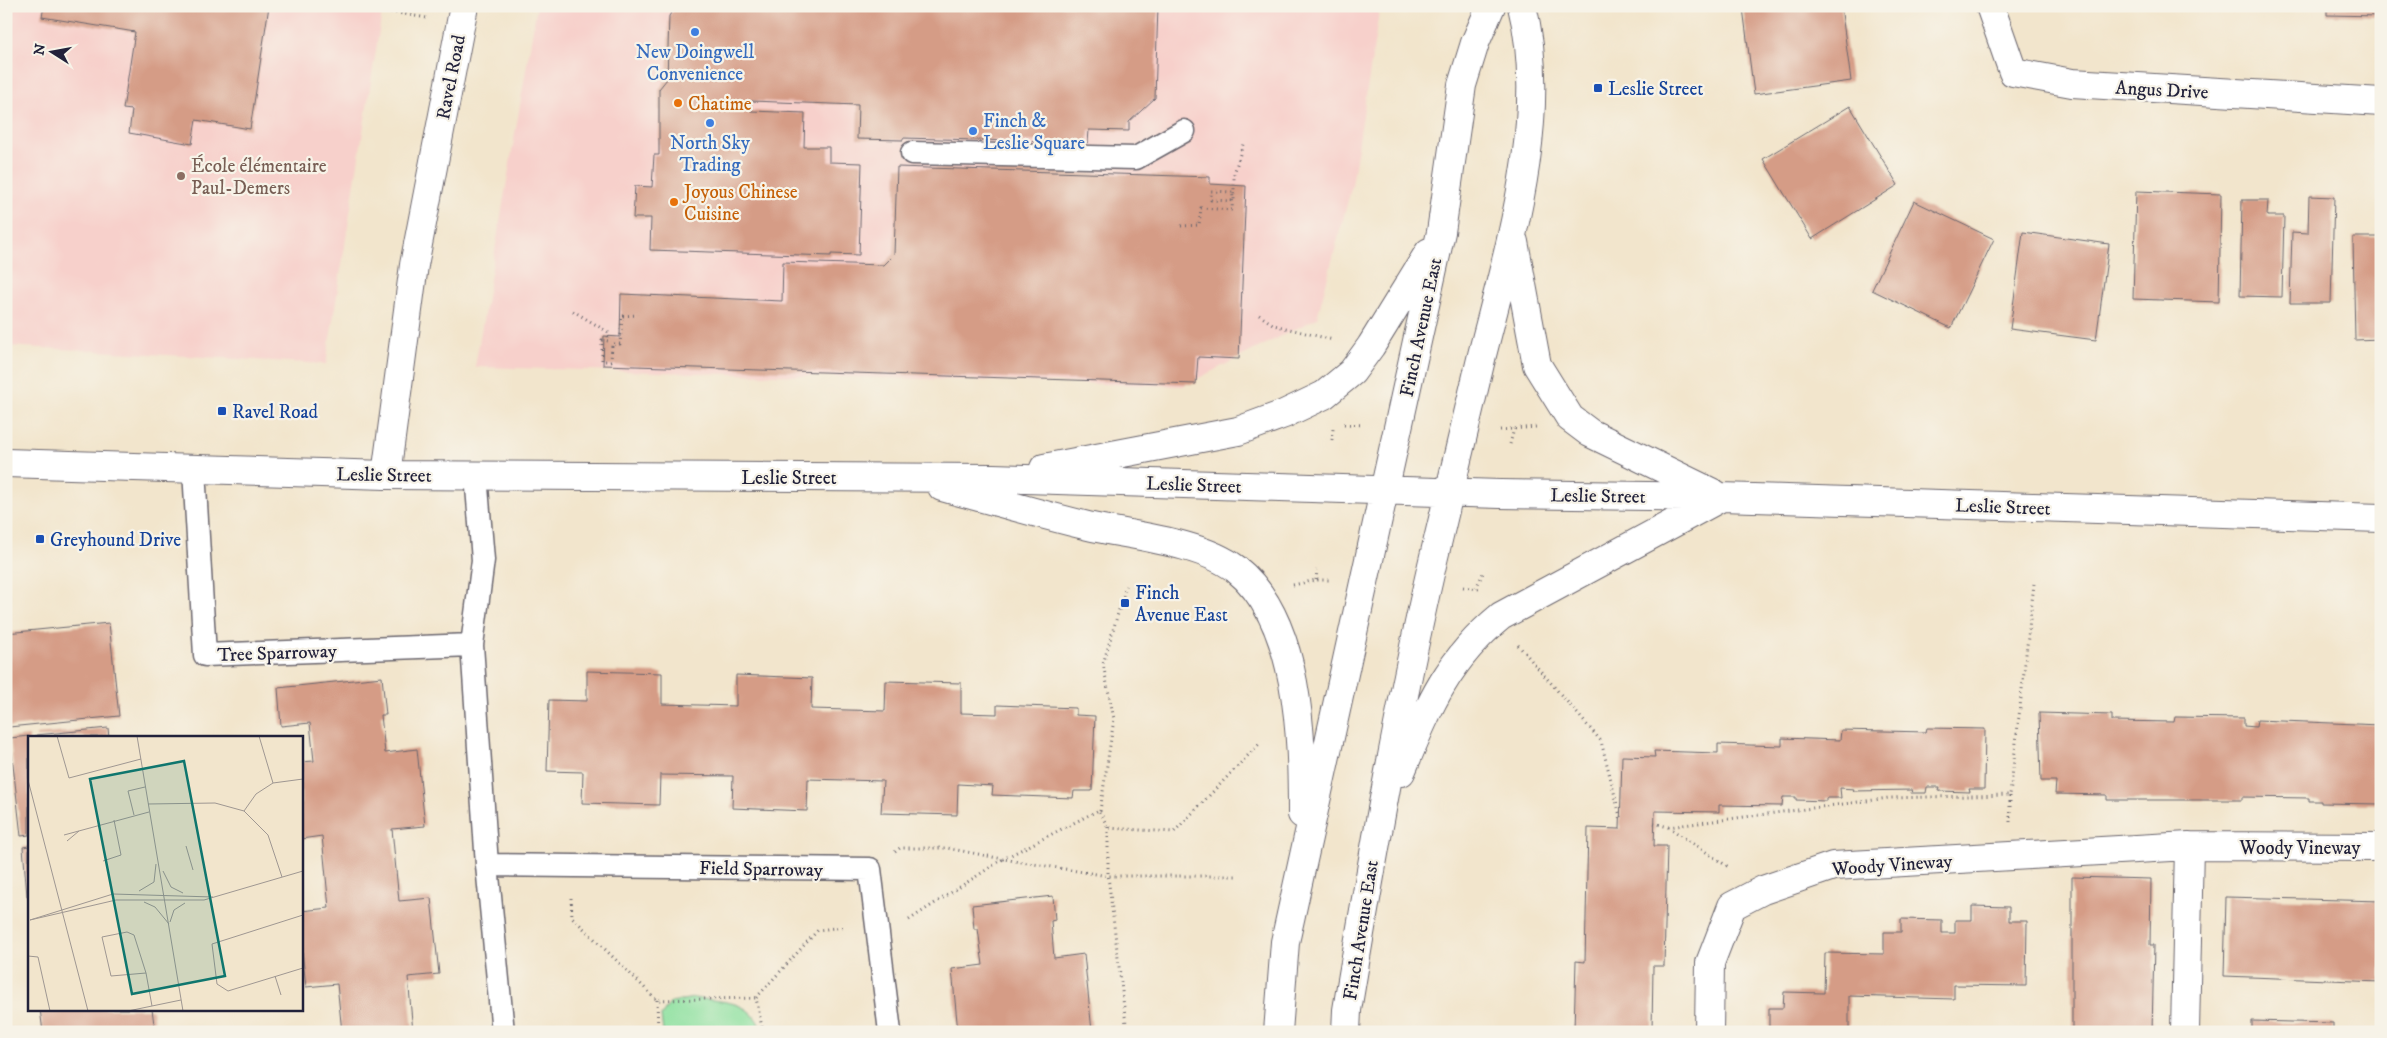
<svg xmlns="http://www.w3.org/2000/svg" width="2387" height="1038" font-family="'IM FELL DW Pica',serif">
<rect width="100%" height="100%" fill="#f7f3e8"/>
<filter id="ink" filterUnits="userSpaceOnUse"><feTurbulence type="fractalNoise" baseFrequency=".02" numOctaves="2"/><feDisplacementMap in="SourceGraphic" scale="10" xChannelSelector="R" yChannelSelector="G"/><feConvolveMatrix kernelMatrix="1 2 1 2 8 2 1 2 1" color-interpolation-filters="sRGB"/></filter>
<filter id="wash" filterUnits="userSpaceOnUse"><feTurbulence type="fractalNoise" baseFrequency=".0096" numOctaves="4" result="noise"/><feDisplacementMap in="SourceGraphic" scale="20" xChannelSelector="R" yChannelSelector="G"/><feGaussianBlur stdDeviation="1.12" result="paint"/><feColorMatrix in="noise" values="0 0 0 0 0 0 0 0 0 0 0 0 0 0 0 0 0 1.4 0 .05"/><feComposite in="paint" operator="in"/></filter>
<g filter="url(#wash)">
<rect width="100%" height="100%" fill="#f2e5cc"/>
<path fill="#f7d0cb" d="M6,6H383L326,364L6,346Z
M537,6H1380L1352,185L1317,318L1183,386L475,367Z"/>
<path fill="#8fe1a1" stroke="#58826e" d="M694,998C723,1002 752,999 762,1032H663L661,1016L671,1002Z"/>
<g id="blocks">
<path fill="#d59c86" d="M44,6H269L250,129L196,120L192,144L129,133L132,110L123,109L135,32L42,17Z
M676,6H1158L1155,98L1129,122V131L1089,130L1088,143L903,138V140L857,139L858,105L751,101V111L805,113L804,147H829V162L862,163L859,255L831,254V256L650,250L651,218H633L635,186L652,187L654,155H659V89L667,79L669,16Z
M1754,6H1841L1851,81L1754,94L1743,8Z
M2327,6H2381V16L2327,15Z
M1850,106L1898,185L1812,239L1763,159Z
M897,167L1210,177V184L1246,186L1239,359L1198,357L1196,384L603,365L604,336L620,337L621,294L782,301L783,262L883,265L894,254Z
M2136,191L2221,194L2219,302L2133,299Z
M2309,196L2334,197L2331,303H2290L2292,232L2308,233Z
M2242,200H2268L2267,216H2284L2282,297L2240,296Z
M1914,201L1994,239L1951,328L1872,290Z
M2023,232L2109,244L2096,340L2010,329Z
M2353,237H2381V339L2355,340Z
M109,623L119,716L9,727L6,699V633Z
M587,671L662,673V704L736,706V675L812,678L811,709L885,711L886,681L961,683V713L997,714V705L1076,708V715L1095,716L1092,791H1074L1073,798L992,795L993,786L958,784L957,815L881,813L883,781L808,779L807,811L732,808L733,776L660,775L659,805L582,803L583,772L547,771L549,700L587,701Z
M382,677L386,715H381L385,753L417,749L425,826L392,829L399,901L431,898L439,974L408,977L413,1032H342L337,984L306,987L301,941V911L329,908L322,836L301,839V762L314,761L310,723L281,726L278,688Z
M2039,713L2112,715V721L2174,722L2175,717L2244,718V726L2256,727L2257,720L2381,725V804L2321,803V801H2309V798L2242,797V800H2107V795L2055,794L2056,781H2041Z
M108,728L109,737H36V735Z
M1927,728L1985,729L1984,789H1969L1970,792L1939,791L1940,787H1927L1926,793H1911L1912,790L1853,791L1854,789L1840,788L1841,798H1826V801L1796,800V797H1783L1782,806L1719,805V812L1655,811L1654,846H1667L1664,966H1653L1652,1032L1574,1030L1576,961L1585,962L1588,828L1620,829L1622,756L1655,757L1654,751L1718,753V744L1782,746V738L1840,740L1841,730L1926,732Z
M29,736V835L21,836L10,738Z
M29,846V896H27L23,847Z
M2072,877L2151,879L2150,945H2154L2152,1032H2072Z
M1053,896L1055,920L1051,921L1054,958L1084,954L1092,1031L958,1032L952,969L983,965L978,929H974L972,905Z
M2226,897L2381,901V982L2224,976Z
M1972,906L2009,907V921H2027L2026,986L1954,985V999L1849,996V1032H1769V1008H1783L1784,992L1824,993L1825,953L1884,954V932H1901V919L1942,920V933H1955V920H1972Z
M40,1009H152L155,1032H43Z
M2252,1021L2333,1023V1032H2252Z"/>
</g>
</g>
<g filter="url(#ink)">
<use href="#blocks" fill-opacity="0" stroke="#6b666e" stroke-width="1"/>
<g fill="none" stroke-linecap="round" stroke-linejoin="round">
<g stroke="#6b666e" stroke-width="25">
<path id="lane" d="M912,153L1136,158L1184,131
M194,470L205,655L472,645
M476,475L483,560L472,645L487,865L503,1032
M487,865L870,869L890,1032"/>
</g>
<g stroke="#6b666e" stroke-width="30">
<path id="street" d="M1990,6L2013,72L2072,83L2381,102
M386,475L414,265L464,6
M1709,1032L1710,963L1732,906L1763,890L1833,866L2189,846L2381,847
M2185,1032L2189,846"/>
</g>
<g stroke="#6b666e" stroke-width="30">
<path id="secondary" d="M1514,242L1537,365L1570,418L1590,433L1715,494
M6,463L386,475L993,478L1500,494L1721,497L2381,518
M1044,468L1238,431L1284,414L1324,395L1352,372L1371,346L1429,252
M942,487C991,500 1039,514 1088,526C1132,536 1201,542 1236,569C1300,620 1302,739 1302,814
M1401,772C1428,708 1446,661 1501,616L1720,498
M1278,1032L1285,942L1441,232L1462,85L1475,43L1491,6
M1346,1032L1347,1010C1372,861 1398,713 1432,565C1449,495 1465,425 1482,355C1509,248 1550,116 1522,6"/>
</g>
<path stroke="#6b666e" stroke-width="3" stroke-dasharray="1 4" stroke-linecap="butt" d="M356,6L427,18
M1181,226L1199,225L1201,208L1232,210L1233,192L1211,191V200L1234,201V174L1244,141
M573,311L608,332V341L602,340V361H611L612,344H620L622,316L638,315
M1259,315L1274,325L1333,340
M1344,424L1363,425
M1500,430L1536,427
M1332,440L1333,429
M1510,444L1514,429
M1316,580L1317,570
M1293,585L1316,580H1329
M1463,587L1479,589
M1476,588L1484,571
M1518,645L1601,741L1621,820
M1100,811L1114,719L1103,664L1126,586
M2010,822V795
M1654,823L1668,827L1889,798L2010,795L2034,584
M1108,827V876L1127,1032
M1668,827L1730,868
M895,852L900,848H947L1003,859L1099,810L1108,828L1174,832L1260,743
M571,898L572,917L657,1000L756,998
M909,920L1003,859L1108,876H1237
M657,1000L658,1032
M763,1032L756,998L818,930L844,927"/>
<use href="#lane" stroke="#fff" stroke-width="22"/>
<use href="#street" stroke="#fff" stroke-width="28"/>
<use href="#secondary" stroke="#fff" stroke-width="28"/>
</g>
</g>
<g fill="#3f7fe0" stroke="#f7f3e8" stroke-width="2">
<circle cx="695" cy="32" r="5"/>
<circle cx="710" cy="123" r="5"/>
<circle cx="973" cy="131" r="5"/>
</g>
<g fill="#1a4fb4" stroke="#f7f3e8" stroke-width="2">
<rect x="1593" y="83" width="10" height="10" rx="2.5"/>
<rect x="217" y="406" width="10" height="10" rx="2.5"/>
<rect x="35" y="534" width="10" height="10" rx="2.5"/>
<rect x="1120" y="598" width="10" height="10" rx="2.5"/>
</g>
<g fill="#e8710a" stroke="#f7f3e8" stroke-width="2">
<circle cx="678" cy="103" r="5"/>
<circle cx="674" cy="202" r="5"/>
</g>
<circle fill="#8d6e63" stroke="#f7f3e8" stroke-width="2" cx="181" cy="176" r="5"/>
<g text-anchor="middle" stroke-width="4.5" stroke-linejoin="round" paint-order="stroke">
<g font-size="19" fill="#366cbe" stroke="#f7f3e8">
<text x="695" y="58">New Doingwell<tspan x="695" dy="22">Convenience</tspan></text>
<text x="983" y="127" text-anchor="start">Finch &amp;<tspan x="983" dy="22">Leslie Square</tspan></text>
<text x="710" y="149">North Sky<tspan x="710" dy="22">Trading</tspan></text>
</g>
<g font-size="19" fill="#22223b" stroke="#f7f3e8">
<text transform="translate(450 77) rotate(-79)" y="7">Ravel Road</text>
<text transform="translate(2162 89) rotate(3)" y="7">Angus Drive</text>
<text transform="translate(1420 327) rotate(-78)" y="7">Finch Avenue East</text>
<text transform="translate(384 474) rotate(1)" y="7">Leslie Street</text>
<text x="789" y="484">Leslie Street</text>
<text transform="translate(1194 484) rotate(2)" y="7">Leslie Street</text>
<text transform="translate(1598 495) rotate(1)" y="7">Leslie Street</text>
<text transform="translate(2003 506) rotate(2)" y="7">Leslie Street</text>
<text transform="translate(277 652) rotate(-2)" y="7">Tree Sparroway</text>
<text x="2300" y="854">Woody Vineway</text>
<text transform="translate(1892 864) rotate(-4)" y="7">Woody Vineway</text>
<text transform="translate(761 868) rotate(1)" y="7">Field Sparroway</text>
<text transform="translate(1360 930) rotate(-81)" y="7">Finch Avenue East</text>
</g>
<g font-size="19" fill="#164399" stroke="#f7f3e8" text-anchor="start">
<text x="1608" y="95">Leslie Street</text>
<text x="232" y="418">Ravel Road</text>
<text x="50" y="546">Greyhound Drive</text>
<text x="1135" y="599">Finch<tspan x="1135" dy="22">Avenue East</tspan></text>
</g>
<g font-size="19" fill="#c56008" stroke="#f7f3e8" text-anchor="start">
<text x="688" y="110">Chatime</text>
<text x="684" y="198">Joyous Chinese<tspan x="684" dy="22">Cuisine</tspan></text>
</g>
<g font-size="19" fill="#785e54" stroke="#f7f3e8" text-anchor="start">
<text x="191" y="172">École élémentaire<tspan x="191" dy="22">Paul-Demers</tspan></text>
</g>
</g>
<g transform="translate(28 736)">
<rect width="275" height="275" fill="#f2e5cc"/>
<path fill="none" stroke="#9f9792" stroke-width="1" d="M29,0L41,42L113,23M109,0L155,275M231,0L245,47M0,44L60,275M120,68L187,67L216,75L240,99L254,141M216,75L228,58L245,47L275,43M106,79L100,55L117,51M36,99L121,76M39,105L51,95M158,110L165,134M75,125L93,119L86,84M135,135L143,151L155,157M111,155L126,146L128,128M116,166L127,171L141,188M275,179L184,208L189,248L200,255L275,232M2,184L88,164H176L275,135M2,184L85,158L185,161M142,186L146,174L157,167M0,220L10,221L22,275M118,237L83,240L74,201L99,196L106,199L118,237L124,270L153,264M247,240L253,259M100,275L124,270"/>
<path fill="#0f766e" fill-opacity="0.15" stroke="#0f766e" stroke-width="2.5" d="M156,25L197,240L104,258L62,43Z"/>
<rect width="275" height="275" fill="none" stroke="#22223b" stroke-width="2.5"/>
</g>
<rect width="2387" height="1038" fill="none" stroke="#f7f3e8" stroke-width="25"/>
<g transform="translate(52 52) rotate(281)" stroke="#f7f3e8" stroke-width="4" paint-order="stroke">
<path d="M0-4L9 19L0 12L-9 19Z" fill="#22223b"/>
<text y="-8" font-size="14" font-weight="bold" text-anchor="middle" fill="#22223b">N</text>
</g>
</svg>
